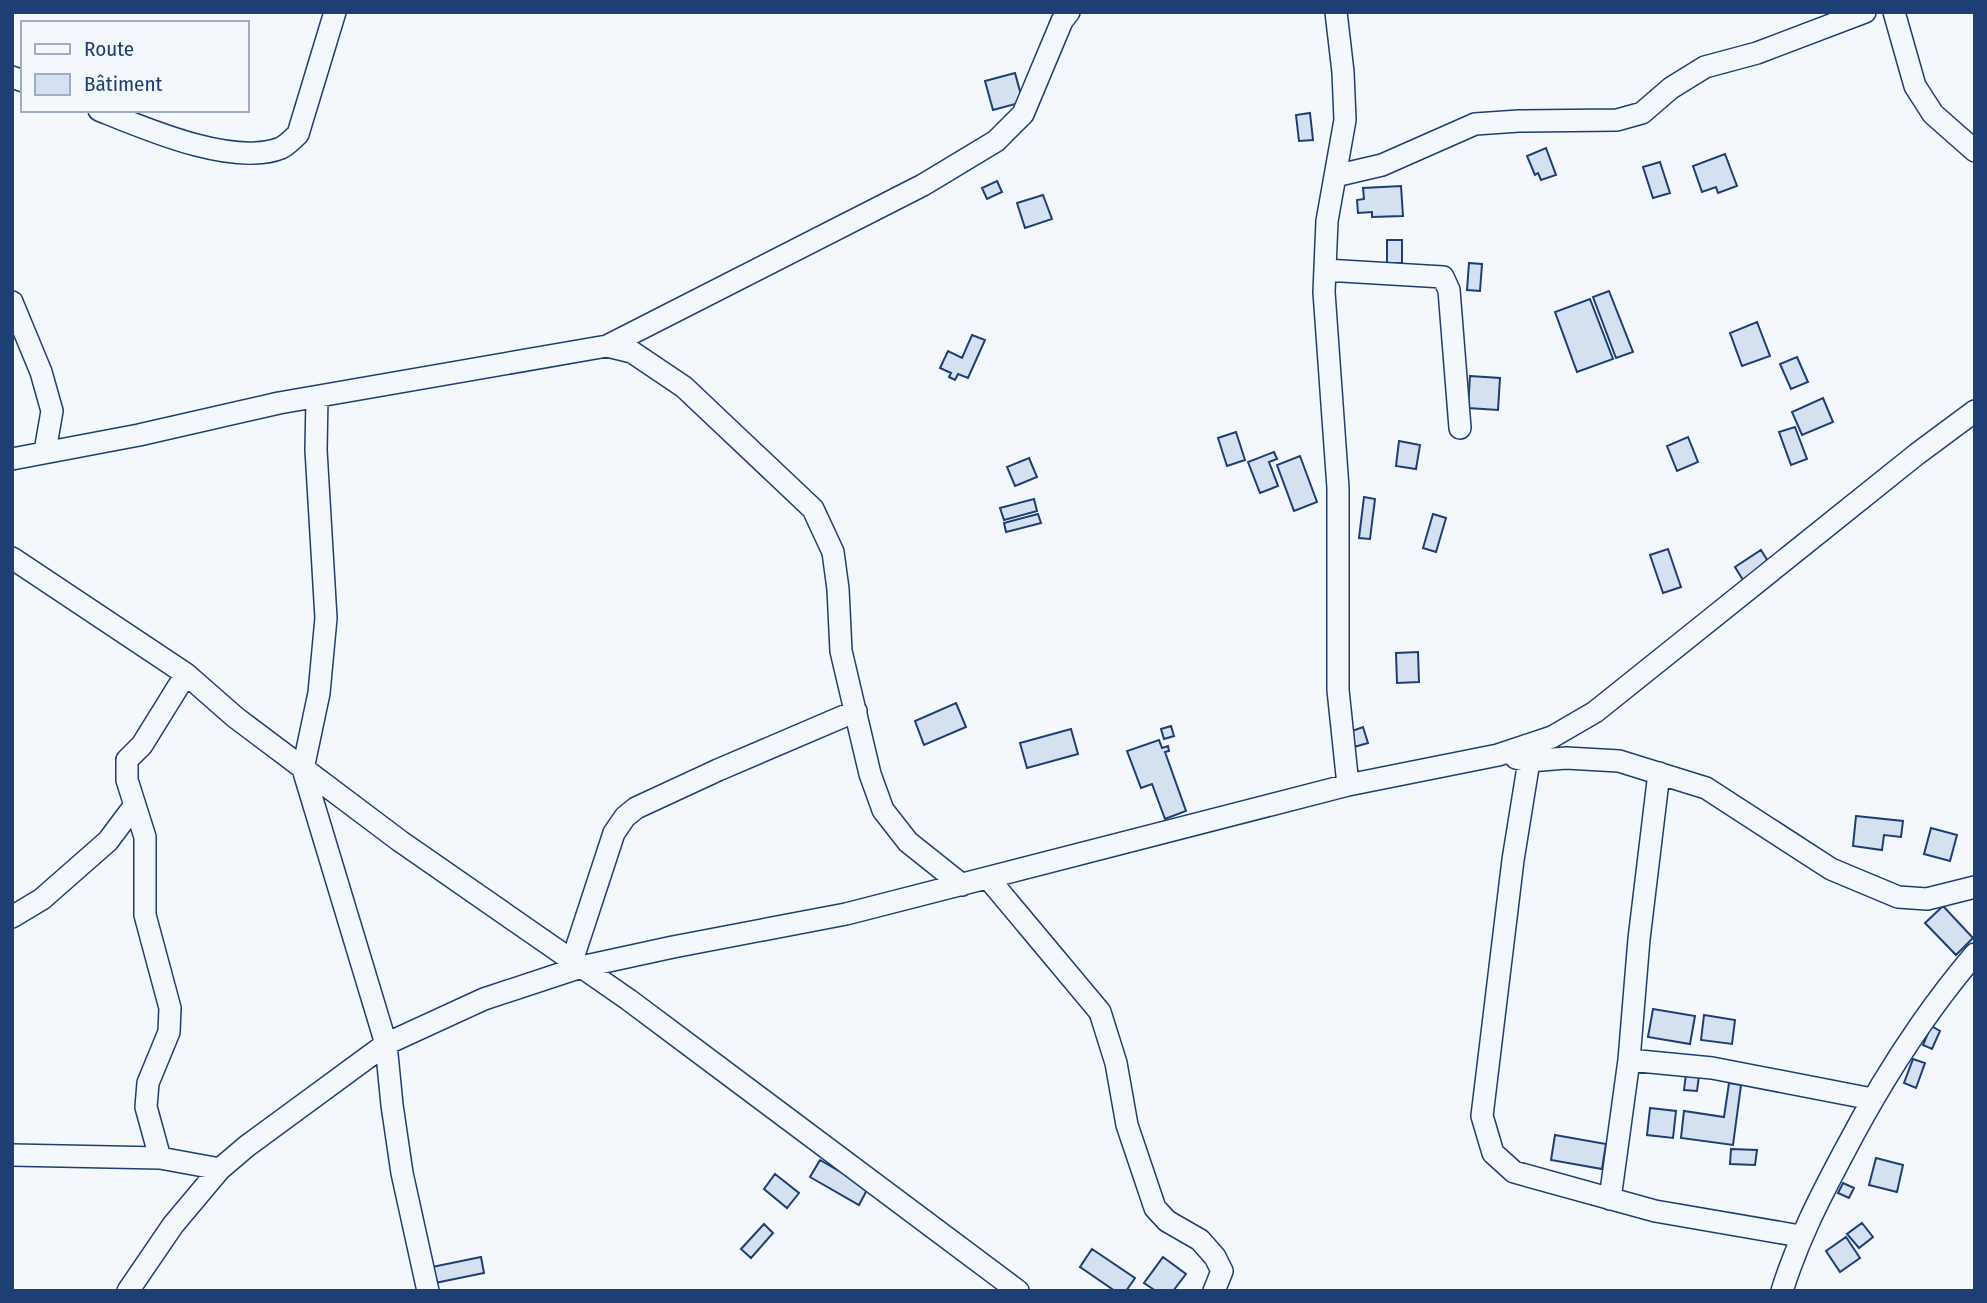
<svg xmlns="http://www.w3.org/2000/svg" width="1987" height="1303" font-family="'Fira Sans Condensed',sans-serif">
<rect width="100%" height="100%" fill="#f4f7fb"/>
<path fill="#d5e0f0" stroke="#1d3f73" stroke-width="2" d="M1015,73L1023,102L993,110L985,81Z
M1310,113L1313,140L1299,141L1296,115Z
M1546,148L1556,175L1541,180L1538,173L1535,175L1527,156Z
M1725,154L1737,186L1718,193L1716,187L1702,192L1693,166Z
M1660,162L1670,193L1653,198L1643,167Z
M997,181L1002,192L987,199L982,188Z
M1401,186L1403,216L1372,217V212L1358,213L1357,200L1364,199L1363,188Z
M1043,195L1052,219L1025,228L1017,203Z
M1387,240H1402V263H1387Z
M1469,263L1482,264L1480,291L1467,290Z
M1609,291L1633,352L1616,358L1593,297Z
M1590,299L1613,359L1577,372L1555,312Z
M1757,322L1770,356L1742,366L1730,333Z
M972,335L985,340L968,378L958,374L955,380L949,377L951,373L940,368L948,351L962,358Z
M1797,357L1808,382L1791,389L1780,364Z
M1470,376L1500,378L1498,410L1468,408Z
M1823,398L1833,422L1802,435L1792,412Z
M1795,427L1807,459L1791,465L1779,432Z
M1236,432L1245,460L1227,466L1218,438Z
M1688,437L1698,462L1677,471L1667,446Z
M1399,441L1420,445L1416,469L1396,466Z
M1274,452L1277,459L1269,462L1278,486L1260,493L1248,462Z
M1300,456L1317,502L1294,511L1277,465Z
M1029,458L1037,477L1015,486L1007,467Z
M1364,497L1375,499L1370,539L1359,538Z
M1034,499L1037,511L1004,520L1000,508Z
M1038,514L1041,523L1006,532L1004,523Z
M1433,514L1446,518L1436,552L1423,548Z
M1668,549L1681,587L1663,593L1650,555Z
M1761,550L1769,563L1743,580L1735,567Z
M1418,652L1419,682L1397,683L1396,653Z
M956,703L966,727L924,745L915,721Z
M1171,726L1174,736L1164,739L1161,729Z
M1363,727L1368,743L1354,747L1349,732Z
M1071,729L1078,754L1027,768L1020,743Z
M1159,740L1162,748L1168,746L1169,751L1165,752L1186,811L1165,819L1152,784L1141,788L1127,751Z
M1856,816L1903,821L1901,837L1884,835L1882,850L1853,846Z
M1931,828L1957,835L1950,861L1924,854Z
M1943,906L1973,938L1956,955L1925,923Z
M1653,1009L1695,1016L1690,1044L1648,1037Z
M1704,1015L1735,1020L1732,1044L1701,1040Z
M1931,1026L1940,1031L1932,1049L1923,1045Z
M1913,1059L1925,1063L1916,1088L1904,1083Z
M1686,1074L1699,1076L1697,1091L1684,1090Z
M1729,1083L1741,1085L1733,1145L1681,1138L1684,1111L1724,1117Z
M1650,1108L1676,1111L1673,1138L1647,1135Z
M1555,1135L1606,1144L1602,1169L1551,1160Z
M1731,1149L1757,1150L1755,1165L1730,1164Z
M1876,1158L1903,1165L1897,1192L1869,1185Z
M820,1160L868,1188L859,1205L810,1177Z
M775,1174L799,1193L787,1208L764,1189Z
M1843,1183L1854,1188L1849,1198L1838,1193Z
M1862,1223L1873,1237L1859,1248L1847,1234Z
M764,1224L773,1233L751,1258L741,1249Z
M1846,1237L1860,1258L1840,1272L1826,1251Z
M1092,1249L1135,1278L1126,1291H1115L1080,1267Z
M481,1257L484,1273L435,1283L432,1267Z
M1163,1257L1186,1274L1173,1291H1156L1144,1283Z"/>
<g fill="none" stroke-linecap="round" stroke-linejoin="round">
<g stroke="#1d3f73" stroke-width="24">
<path id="minor" d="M1336,12L1343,72L1345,120L1327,221L1324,292L1338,488V690L1348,785
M1894,12L1915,86L1933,114L1975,151
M12,77L23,81
M99,110C146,129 233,167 281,148C287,145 293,139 298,134L335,12
M1335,176L1382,165L1475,124L1519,121L1617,120L1642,113L1671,88L1705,67L1757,53L1865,12
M1325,270L1443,277L1449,290L1460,428
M12,302L41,372L52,411L45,451
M607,346L632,352L684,387L813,509L833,552L838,589L841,651L870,774L883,810L908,842L962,885
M317,397L316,450L326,618L319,693L303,769L386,1044L392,1105L402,1173L428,1291
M12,459L139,435L279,403L607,346L923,185L996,141L1023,114L1062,21L1069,12
M12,558L186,674L235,717L400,841L629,1000L1018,1291
M1516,758L1529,761L1566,758L1619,761L1706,788L1831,869L1898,897L1927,899L1975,887
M1529,761L1513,860L1482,1116L1493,1153L1514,1172L1655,1211L1800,1236
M1659,773L1639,939L1629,1060L1712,1068L1872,1099
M988,878L1100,1012L1116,1063L1127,1125L1155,1208L1167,1221L1200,1240L1215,1257L1222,1271L1214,1291
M12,917L42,899L108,841L135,805
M572,961L614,833L625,817L636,808L718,770L856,711
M12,1155L160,1158L220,1169
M160,1158L146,1107L148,1083L169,1032L170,1008L145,915V837L127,780V760L142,745L186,674
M1610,1199L1629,1060
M128,1291L173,1225L220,1169L247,1146L386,1044L484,999L581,967L673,947L846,914L1348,785L1498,755L1552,737L1595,712L1917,454L1975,411
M1782,1291C1798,1240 1818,1201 1843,1154C1880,1083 1923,1015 1975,954"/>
</g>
<use href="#minor" stroke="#f4f7fb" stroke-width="21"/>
</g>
<rect width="1987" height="1303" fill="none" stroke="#1d3f73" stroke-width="28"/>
<rect x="21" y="21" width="228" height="91" fill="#f4f7fb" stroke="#9eadc5" stroke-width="2"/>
<rect x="35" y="44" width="35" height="10" fill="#f4f7fb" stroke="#9eadc5" stroke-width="2"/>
<text x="84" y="56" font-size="21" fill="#1d3f73">Route</text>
<rect x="35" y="74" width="35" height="21" fill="#d5e0f0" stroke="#9eadc5" stroke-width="2"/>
<text x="84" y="91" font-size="21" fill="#1d3f73">Bâtiment</text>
</svg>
